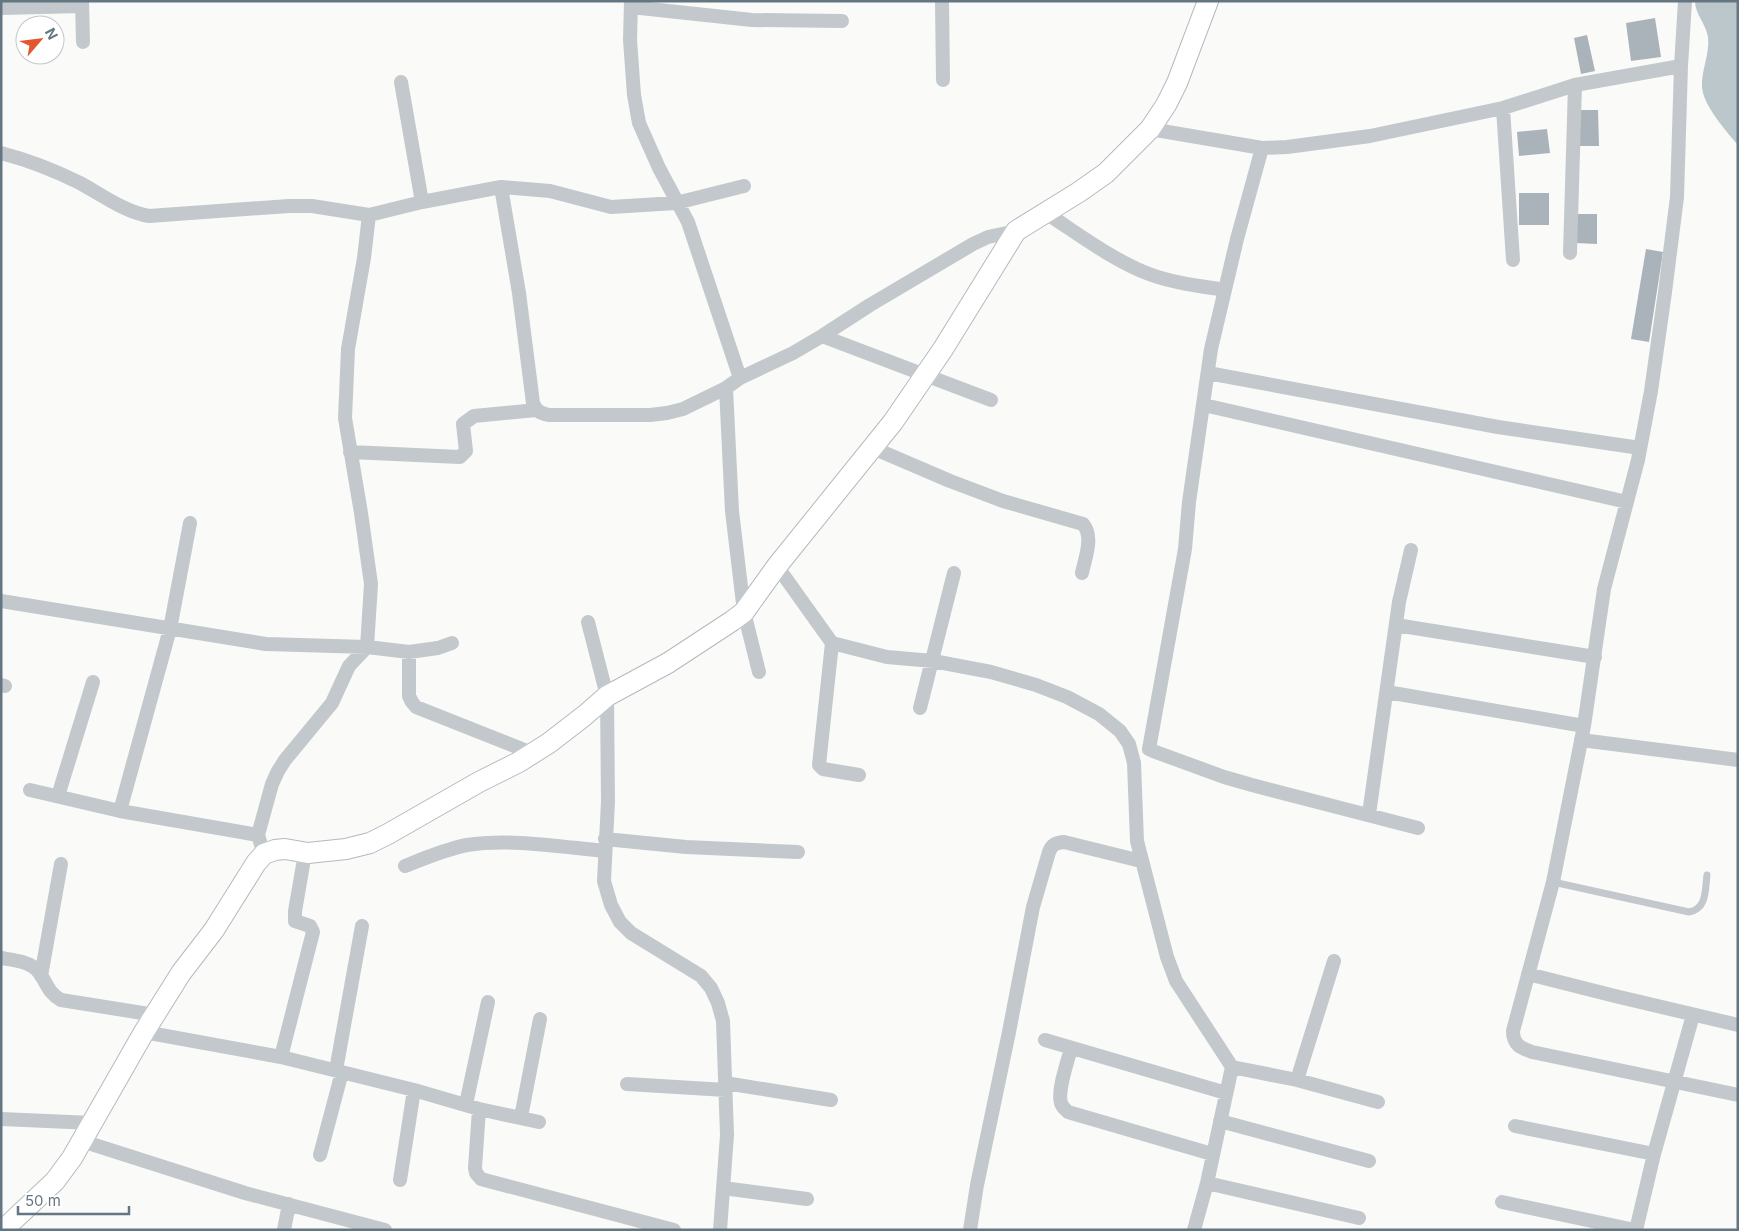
<svg xmlns="http://www.w3.org/2000/svg" width="1739" height="1231" font-family="Inter,sans-serif">
<rect width="100%" height="100%" fill="#fafaf8"/>
<path fill="#bbc7cb" d="M1695,1H1738V145C1726,131 1703,105 1702,87C1701,70 1710,55 1708,37C1706,24 1695,14 1695,1Z"/>
<path fill="#aab3b9" d="M1655,18L1661,57L1631,61L1626,23Z
M1587,35L1595,71L1581,74L1574,38Z
M1575,110H1598L1599,146H1575Z
M1547,129L1550,153L1519,156L1517,132Z
M1519,193H1549V225H1519Z
M1575,214H1597V244L1575,243Z
M1646,249L1663,252L1649,342L1631,339Z"/>
<g fill="none" stroke-linecap="round" stroke-linejoin="round">
<g stroke="#b3babf" stroke-width="22">
<path id="secondary" d="M3,1230L55,1181L72,1158L144,1032L181,973L214,930L256,863L264,854L275,850L285,849L308,853L346,849L370,843L388,834L479,782L519,762L549,743L584,716L607,696L668,663L732,621L744,612L777,566L893,422L943,349L1016,231L1079,192L1106,173L1150,129L1166,105L1177,83L1208,1"/>
</g>
<path stroke="#c3c8cc" stroke-width="7" d="M1553,882L1689,912C1707,909 1705,890 1707,875"/>
<path stroke="#c3c8cc" stroke-width="14" d="M82,1L83,42
M631,1L630,40L634,95L639,123L659,168L688,222L740,378L726,388L732,511L744,612L759,672
M942,1L943,80
M1685,1L1681,66L1677,197L1665,292L1651,391L1638,460L1604,589L1584,726L1553,882L1513,1031C1513,1045 1521,1048 1532,1052L1738,1095
M631,7L752,20L842,21
M1,8L82,6
M401,82L422,202
M1503,108L1513,260
M1150,129L1262,148L1287,147L1370,136L1503,108L1575,85L1681,66
M1262,148L1237,239L1211,349L1189,502L1185,549L1149,749L1153,751L1224,777L1252,785L1418,828
M1,153C28,160 56,171 80,183C102,195 125,212 149,216L289,206H312L369,215L422,202L501,187L550,191L611,207L676,203L744,186
M501,187L519,293L533,403C537,412 540,413 549,415H650L667,413L683,409L726,388
M1046,213C1077,233 1114,261 1149,274C1173,283 1200,286 1225,290
M1570,253L1575,85
M822,336L991,400
M1208,373L1498,427L1640,448
M740,378L793,353L822,336L870,305L973,244L988,237L1016,231
M1204,405L1627,502
M873,448L950,481L1003,501L1083,524C1094,537 1085,558 1082,573
M350,452L460,457L466,451L463,424L474,416L536,410
M190,523L170,629L120,811L258,835
M777,566L832,643L819,765L823,769L859,775
M1,601L266,644L367,647L409,652L438,648L452,643
M588,622L607,696L608,801L604,881L611,905L620,922L631,933L701,976L711,988L718,1003L723,1021L727,1135L720,1230
M1396,625L1595,657
M832,643L887,657L933,661L991,672L1036,685L1067,697L1099,714L1120,731L1129,744L1134,763L1137,841L1167,957L1176,981L1232,1067L1207,1183L1194,1230
M409,652V696L412,702L416,707L532,753
M1,685L5,686
M1387,692L1584,726
M920,708L954,573
M1581,740L1738,760
M30,790L120,811
M58,796L93,682
M1369,814L1399,602L1411,550
M605,839L686,847L798,852
M264,854L258,835L272,784L278,771L285,760L332,703L349,666L367,647L371,584L361,513L345,418L348,349L364,258L369,215
M405,866C425,858 446,849 467,845C509,838 562,847 605,851
M1,958C13,960 27,961 36,969C47,980 46,992 61,1000L155,1015
M1528,974L1615,996L1738,1025
M41,976L61,864
M144,1032L281,1057L414,1090L479,1109L539,1122
M1045,1040L1226,1093
M1071,1048C1068,1061 1057,1090 1061,1103C1062,1107 1065,1109 1068,1112L1212,1154
M281,1057L313,932L310,926L295,921V911L303,865
M1232,1067L1297,1080L1378,1102
M336,1070L362,926
M1297,1080L1334,961
M725,1083L831,1100
M627,1084L726,1090
M466,1104L488,1002
M479,1109L475,1168L476,1173L481,1179L674,1230
M521,1117L540,1019
M1,1119L93,1123
M1220,1121L1369,1161
M1515,1126L1654,1154
M82,1141L245,1193L385,1230
M320,1155L342,1072
M400,1180L414,1090
M1207,1183L1359,1218
M723,1188L807,1199
M1502,1202L1635,1230
M284,1230L289,1204
M970,1230L977,1185L1009,1032L1033,907L1049,852C1052,844 1056,843 1064,842L1141,861
M1636,1230L1654,1154L1693,1015"/>
<use href="#secondary" stroke="#fff" stroke-width="20"/>
</g>
<rect width="1739" height="1231" fill="none" stroke="#657683" stroke-width="5"/>
<g transform="translate(40 40) rotate(62)"><circle r="24" fill="#ffffff" stroke="#c1c8cd"/>
<path d="M0-4L9 19L0 12L-9 19Z" fill="#e4572e"/>
<text y="-8" font-size="14" font-weight="bold" text-anchor="middle" fill="#657683">N</text>
</g>
<path d="M18 1206v8h111v-8" fill="none" stroke="#657683" stroke-width="2.5"/>
<text x="25" y="1206" font-size="15" fill="#657683" stroke="#ffffff" stroke-width="4" paint-order="stroke">50 m</text>
</svg>
